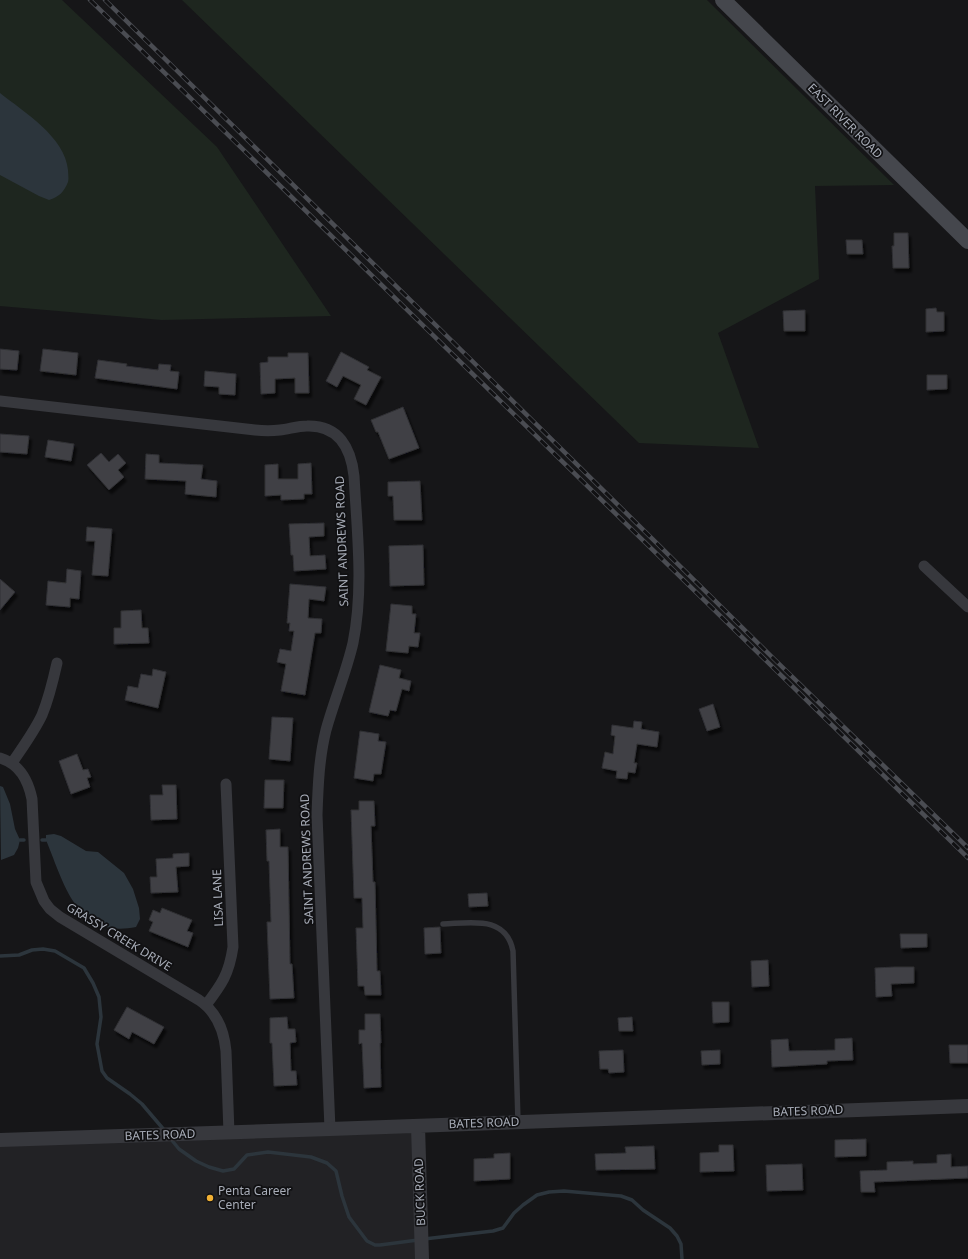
<svg xmlns="http://www.w3.org/2000/svg" width="968" height="1259" font-family="'Noto Sans',sans-serif">
<defs>
<filter id="shadow"><feDropShadow dx="2.5" dy="4" stdDeviation="1" flood-color="#0009"/></filter>
</defs>
<rect width="100%" height="100%" fill="#161618"/>
<path fill="#222225" d="M418,1126L422,1259H0V1138Z"/>
<path fill="#1e261f" d="M0,0H62L217,147L331,316L162,320L0,306Z
M182,0H707L894,185L815,186L819,279L718,333L759,448L639,443Z"/>
<path fill="#2c353c" d="M0,93C24,112 65,137 68,170C68,174 69,178 68,182C64,192 59,197 49,200L39,196L0,175Z
M0,786L3,787L10,804L15,829L20,840L18,848L14,855L1,860Z
M54,834L61,836L86,851L98,852L124,873L133,889L139,908L140,919L136,927C76,939 64,883 46,840V835Z"/>
<g fill="none" stroke-linecap="round" stroke-linejoin="round">
<path stroke="#2c353c" stroke-width="3.5" d="M20,840H24
M42,840H46
M0,956L19,955L32,950L43,949L55,951L84,968L93,983L99,997L101,1017L97,1044L102,1071L107,1078L130,1094L142,1104L165,1131
M170,1138L179,1149L196,1161L209,1167L223,1171L234,1169L247,1155L268,1152L311,1157L327,1163L336,1171L342,1196L349,1217L367,1241L375,1245H380L418,1240
M424,1239L493,1231L503,1228L514,1213L523,1205L537,1195L549,1192L564,1191L621,1196L632,1200L643,1210L670,1228L677,1236L681,1244L682,1259"/>
</g>
<path fill="#404145" stroke="#303034" filter="url(#shadow)" d="M894,233H908L909,268H893L892,246H894Z
M846,240H862L863,254H847Z
M936,308L937,312H944V331L926,332V309Z
M805,310V331H784L783,311Z
M0,349L19,351L17,370L0,369Z
M43,349L78,353L76,375L40,371Z
M341,352L369,367L367,370L381,377L366,405L354,399L361,385L343,376L337,387L326,381Z
M288,353H308L309,393H295V378L275,379V393L261,394L260,363L268,362V357H288Z
M98,360L127,364L126,366L158,370L159,364L171,365L170,371L179,372L177,389L95,378Z
M205,371L236,374L235,395L219,394V387L204,386Z
M927,375H947V389L927,390Z
M403,407L419,448L389,459L378,432H376L371,420Z
M0,434L29,436L27,454L0,452Z
M48,440L74,444L71,461L45,457Z
M101,453L109,462L118,454L126,463L118,470L124,477L109,490L87,465Z
M146,454L159,455V463L203,465L201,479L217,481L216,497L185,494L186,481L145,479Z
M311,463L312,494H304V499L281,500V495L265,496V465L278,464V479H298V464Z
M420,481L422,520H394L393,496H388V482Z
M324,523V536L309,537L310,556L325,555L326,569L294,571L293,555H291L289,524Z
M87,527L112,529L108,576L92,575L95,541H86Z
M423,545L424,585L390,586L389,546Z
M67,569L81,571L79,599L70,598V607L46,605L48,581L66,583Z
M0,579L15,592L0,610Z
M290,584L326,587L324,601L309,599L308,618L322,619L321,633H315L305,695L281,691L286,664L277,662L280,649L291,651L294,631H289L290,623H287Z
M391,604L412,606V614H416L414,633H420L418,647L409,646L408,653L386,651Z
M141,610L142,628H148L149,643L114,644V628H121V611Z
M380,665L401,670L399,678L411,681L409,691L402,689L396,711L390,710L388,716L369,712Z
M153,669L166,672L158,708L125,700L128,686L138,688L141,674L152,676Z
M713,704L720,727L707,731L699,709Z
M272,717L293,718L290,761L269,759Z
M634,721L642,722L641,729L659,732L657,747L637,744L634,763H637L635,773L628,772L627,779L616,778L617,771L602,768L605,752L613,754L615,736L611,735L612,725L633,728Z
M360,731L379,734L378,741L386,742L381,774H374L373,781L354,778Z
M77,754L83,770L88,769L91,777L87,778L90,787L71,794L59,761Z
M265,780H284L283,808H264Z
M162,785H176L177,819L151,820L150,795H163Z
M359,801H374L375,826H371L373,882H375L377,971H380L381,995H365L364,986H358L356,928H363L362,898H354L351,810H359Z
M280,829V847H288L290,964H292L294,998L270,999L267,922H271L269,861H267L266,830Z
M189,853V866L176,867L178,892L151,893L150,877H157L156,859L173,858V854Z
M487,893L488,906L469,907L468,894Z
M162,908L192,920L187,931L193,933L188,947L149,931L153,922L149,920L153,910L160,913Z
M440,927L441,953L425,954L424,928Z
M900,934H927V947L901,948Z
M768,960L769,986L752,987L751,961Z
M894,967H914V983L891,984L892,996L876,997L875,968Z
M712,1002H729V1022L713,1023Z
M127,1007L164,1027L154,1044L132,1032L129,1039L114,1030Z
M365,1014H380L381,1043H380L381,1087L364,1088L362,1043L359,1044V1030H365Z
M287,1017L288,1029H295L296,1042L290,1043L291,1071H296L297,1085L274,1086L272,1043H270V1018Z
M632,1017L633,1031H619L618,1018Z
M852,1038L853,1060L827,1061V1064L772,1067L771,1040L788,1039L789,1051L835,1050V1039Z
M949,1045H968V1063H950Z
M623,1050L624,1072L609,1073L608,1069H600L599,1051Z
M720,1050V1064L702,1065L701,1051Z
M866,1139V1156L835,1157V1140Z
M719,1145H733L734,1171L700,1172V1153L719,1152Z
M654,1146L655,1169L596,1170L595,1154L626,1153L625,1147Z
M510,1153V1179L474,1181V1159L494,1158V1154Z
M951,1154V1167L968,1166V1178L874,1182L875,1192H861L860,1171L887,1170V1162L913,1161V1164L937,1163V1155Z
M802,1164L803,1190L767,1191L766,1165Z"/>
<g fill="none" stroke-linecap="round" stroke-linejoin="round">
<path stroke="#37383d" stroke-width="5.5" d="M443,924C471,923 506,915 513,951L518,1122"/>
<path stroke="#37383d" stroke-width="11" d="M0,401L255,430C264,431 272,431 280,430C289,429 298,426 307,426C339,425 351,448 354,476C357,531 364,589 353,643C346,673 334,701 326,730C319,758 318,786 317,815L330,1129
M924,566L968,607
M0,758C20,764 28,780 32,799L36,882L44,901L50,909L60,917L199,1000C217,1012 224,1030 226,1051L229,1133
M12,763C22,748 34,732 42,715C49,698 53,681 57,663
M206,1005C222,984 229,974 233,947L226,784"/>
<path stroke="#37383d" stroke-width="14" d="M418,1126L422,1259
M0,1140L330,1129L968,1106"/>
<path stroke="#45474d" stroke-width="16" d="M723,0L968,241"/>
<g stroke="#4a4c52" stroke-width="4.5">
<path id="rail" d="M90,0L968,858
M105,0L455,344L772,657L968,848"/>
</g>
<use href="#rail" stroke="#111113" stroke-width="3" stroke-dasharray="9" stroke-linecap="butt"/>
</g>
<circle fill="#f2b134" stroke="#111113" stroke-width="1.5" cx="210" cy="1198" r="4"/>
<g text-anchor="middle" stroke-width="3.5" stroke-linejoin="round" paint-order="stroke">
<g font-size="12" fill="#a8adb8" stroke="#111113">
<text transform="translate(845 121) rotate(45)" y="4">EAST RIVER ROAD</text>
<text transform="translate(342 541) rotate(-92)" y="4">SAINT ANDREWS ROAD</text>
<text transform="translate(307 859) rotate(-92)" y="4">SAINT ANDREWS ROAD</text>
<text transform="translate(218 898) rotate(-92)" y="4">LISA LANE</text>
<text transform="translate(119 937) rotate(31)" y="4">GRASSY CREEK DRIVE</text>
<text transform="translate(808 1111) rotate(-2)" y="4">BATES ROAD</text>
<text transform="translate(484 1123) rotate(-2)" y="4">BATES ROAD</text>
<text transform="translate(160 1135) rotate(-2)" y="4">BATES ROAD</text>
<text transform="translate(420 1192) rotate(-92)" y="4">BUCK ROAD</text>
</g>
<g font-size="12" fill="#a8adb8" stroke="#111113" text-anchor="start">
<text x="218" y="1195">Penta Career<tspan x="218" dy="14">Center</tspan></text>
</g>
</g>
</svg>
